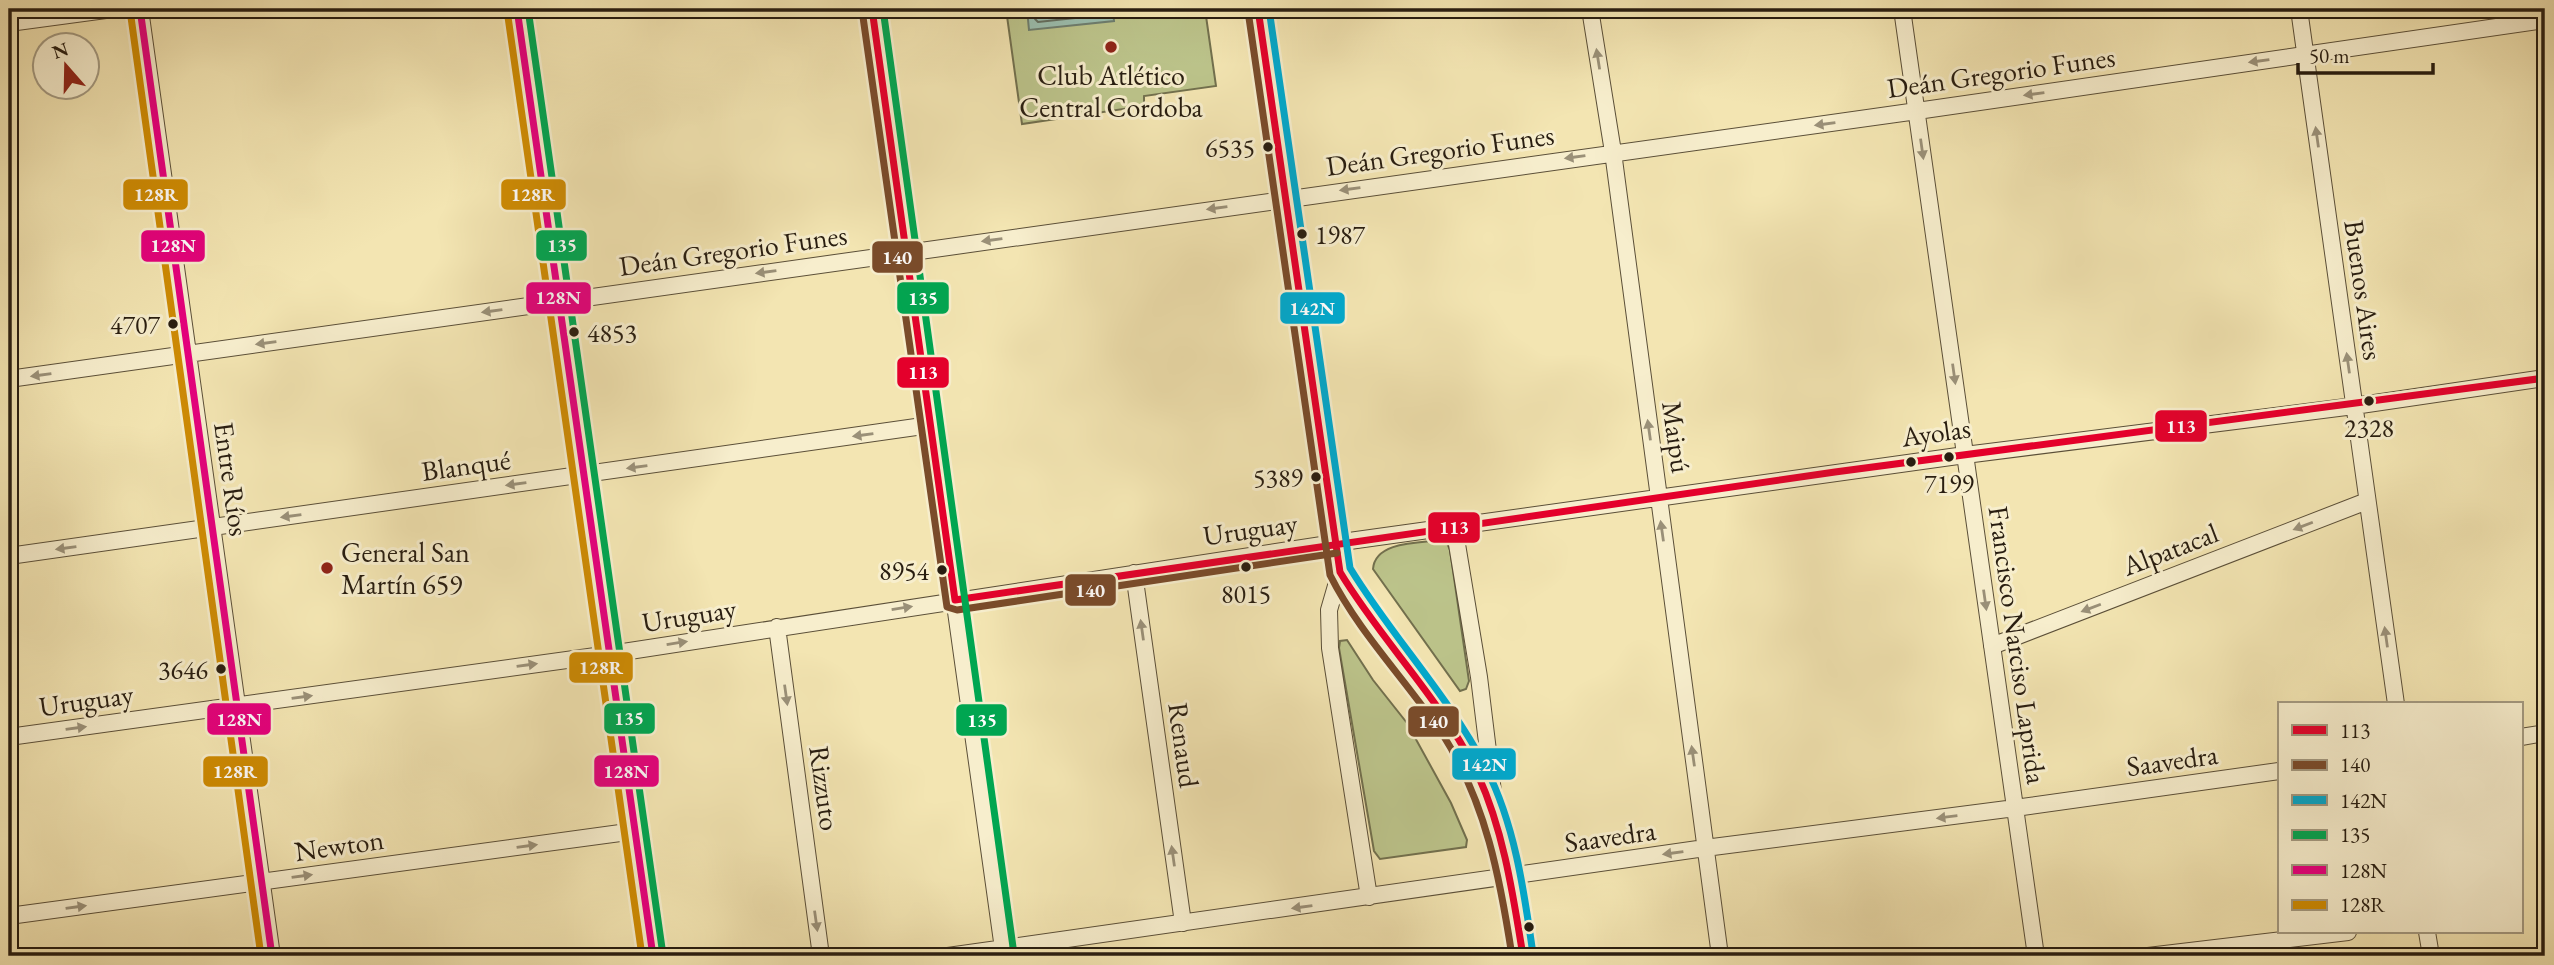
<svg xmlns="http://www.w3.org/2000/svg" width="2554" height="965" font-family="'EB Garamond',serif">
<rect width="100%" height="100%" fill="#f3e5b2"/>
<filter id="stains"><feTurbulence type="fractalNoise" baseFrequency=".00286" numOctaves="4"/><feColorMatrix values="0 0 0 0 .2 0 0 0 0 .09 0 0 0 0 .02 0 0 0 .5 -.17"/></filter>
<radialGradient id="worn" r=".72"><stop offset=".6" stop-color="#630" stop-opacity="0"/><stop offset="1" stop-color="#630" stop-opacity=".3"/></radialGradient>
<path fill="#bcc48b" stroke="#72704e" stroke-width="2" d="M1006,9H1205L1216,86L1144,96V106L1022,124Z
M1442,540L1447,543L1450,550L1469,681L1466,689L1460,691L1373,569C1375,541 1420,543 1442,540Z
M1347,640L1373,680L1407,723L1451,803L1467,840L1466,847L1380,859L1374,851L1339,648L1340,641Z"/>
<path fill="#9bbfb0" stroke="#6d7e70" stroke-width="2" d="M1027,9H1113L1114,21L1029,30Z"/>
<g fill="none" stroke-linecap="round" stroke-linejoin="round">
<path stroke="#626e60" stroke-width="2" d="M1034,9L1035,19L1038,22L1103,15L1106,9"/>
<g stroke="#5b4f38" stroke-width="18">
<path id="minor" d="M140,9L272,956
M517,9L653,956
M872,9L1004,956
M1590,9L1613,152L1720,956
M1902,9L2036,956
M2299,9L2396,704
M9,23L113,9
M9,379L1917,111L2545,20
M1454,526L1479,677L1494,800
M9,556L930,425
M1340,572L1329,610L1330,648L1369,897
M1134,573L1183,923
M777,627L821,956
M1992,646L2367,501
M9,737L610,654L1335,543L1965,455L2354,406L2545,378
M2521,737L2545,733
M9,916L635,831
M2427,932L2431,956
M948,956L1705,848L2015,808L2279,771
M2148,956L2348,932"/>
</g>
<g stroke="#281d10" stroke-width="25">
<path id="secondary" d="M1258,9L1340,572C1376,636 1428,688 1465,751C1502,814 1512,886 1523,956"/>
</g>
<use href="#minor" stroke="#f7eecd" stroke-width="16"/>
<use href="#secondary" stroke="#f7eecd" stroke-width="23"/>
<g stroke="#f7eecd" stroke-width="12">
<path id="bus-1" d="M872,9L955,600L1835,472L2545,378
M1258,9L1340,572C1382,642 1443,701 1478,775C1504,832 1513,895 1523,956"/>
</g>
<g stroke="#f7eecd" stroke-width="12">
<path id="bus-2" d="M862,10L947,607L957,610L1337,553
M1248,11L1330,575C1359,633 1407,681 1443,735C1486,803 1500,878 1512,956"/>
</g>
<g stroke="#f7eecd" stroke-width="12">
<path id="bus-3" d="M1269,9L1350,568C1392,637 1449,696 1486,768C1515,825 1524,891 1533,954"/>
</g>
<g stroke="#f7eecd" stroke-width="12">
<path id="bus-4" d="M528,9L663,955
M883,9L1013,947L1009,956"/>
</g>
<g stroke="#f7eecd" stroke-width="12">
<path id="bus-5" d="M140,9L272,956
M517,9L653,956"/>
</g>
<g stroke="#f7eecd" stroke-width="12">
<path id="bus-6" d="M130,10L261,956
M507,10L642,956"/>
</g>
<use href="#bus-1" stroke="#e4002b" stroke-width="7"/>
<use href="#bus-2" stroke="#7a4b2a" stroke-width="7"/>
<use href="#bus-3" stroke="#00a9ce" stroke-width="7"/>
<use href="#bus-4" stroke="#00a651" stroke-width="7"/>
<use href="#bus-5" stroke="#e5007d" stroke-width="7"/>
<use href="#bus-6" stroke="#ce8b03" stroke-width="7"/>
</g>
<defs><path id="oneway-solid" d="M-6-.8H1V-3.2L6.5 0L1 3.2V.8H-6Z" transform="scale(1.75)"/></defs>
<g fill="#9a9078">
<use href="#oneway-solid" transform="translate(1598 59) rotate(-99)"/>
<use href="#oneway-solid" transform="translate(2259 61) rotate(172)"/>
<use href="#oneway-solid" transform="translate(2034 94) rotate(172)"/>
<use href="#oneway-solid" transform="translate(1825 124) rotate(172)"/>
<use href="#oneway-solid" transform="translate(2317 137) rotate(-98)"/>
<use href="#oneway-solid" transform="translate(1922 149) rotate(82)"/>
<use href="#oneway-solid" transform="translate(1575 157) rotate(172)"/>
<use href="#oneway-solid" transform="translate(1350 189) rotate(172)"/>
<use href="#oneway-solid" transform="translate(1217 208) rotate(172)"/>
<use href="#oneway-solid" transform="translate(992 240) rotate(172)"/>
<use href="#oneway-solid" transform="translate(766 272) rotate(172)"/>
<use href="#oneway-solid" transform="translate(492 311) rotate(172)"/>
<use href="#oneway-solid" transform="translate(266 343) rotate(172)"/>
<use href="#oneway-solid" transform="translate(2348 363) rotate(-98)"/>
<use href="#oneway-solid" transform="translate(1954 374) rotate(82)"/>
<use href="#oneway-solid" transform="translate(41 375) rotate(172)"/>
<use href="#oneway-solid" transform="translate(1649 430) rotate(-98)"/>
<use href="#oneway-solid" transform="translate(863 435) rotate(172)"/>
<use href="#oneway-solid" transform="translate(637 467) rotate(172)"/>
<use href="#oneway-solid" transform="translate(516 484) rotate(172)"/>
<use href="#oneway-solid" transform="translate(291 516) rotate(172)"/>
<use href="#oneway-solid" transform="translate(2303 526) rotate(159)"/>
<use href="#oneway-solid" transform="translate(1662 531) rotate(-98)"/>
<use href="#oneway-solid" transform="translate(66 548) rotate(172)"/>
<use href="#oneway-solid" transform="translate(1985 600) rotate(82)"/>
<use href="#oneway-solid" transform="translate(902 608) rotate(-9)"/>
<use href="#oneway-solid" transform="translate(2091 608) rotate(159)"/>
<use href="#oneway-solid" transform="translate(1142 630) rotate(-98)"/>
<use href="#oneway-solid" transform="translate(2386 637) rotate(-98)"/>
<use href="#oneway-solid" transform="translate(677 643) rotate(-9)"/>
<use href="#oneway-solid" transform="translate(527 665) rotate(-8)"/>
<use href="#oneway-solid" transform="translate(786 695) rotate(82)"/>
<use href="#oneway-solid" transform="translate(302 697) rotate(-8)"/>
<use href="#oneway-solid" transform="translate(76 728) rotate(-8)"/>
<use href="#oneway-solid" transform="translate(1693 756) rotate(-98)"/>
<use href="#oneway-solid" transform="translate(1947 817) rotate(173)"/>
<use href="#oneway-solid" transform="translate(527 846) rotate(-8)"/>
<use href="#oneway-solid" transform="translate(1673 853) rotate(172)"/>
<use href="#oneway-solid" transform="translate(1173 856) rotate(-98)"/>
<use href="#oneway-solid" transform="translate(302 876) rotate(-8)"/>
<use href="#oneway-solid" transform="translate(76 907) rotate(-8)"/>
<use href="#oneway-solid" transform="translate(1302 907) rotate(172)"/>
<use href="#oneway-solid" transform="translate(816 921) rotate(82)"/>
</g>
<g fill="#8f2418" stroke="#f7eecd" stroke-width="2.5">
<circle cx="1111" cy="47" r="7"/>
<circle cx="327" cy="568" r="7"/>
</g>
<g fill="#281d10" stroke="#f7eecd" stroke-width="2.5">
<circle cx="1268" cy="147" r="6"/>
<circle cx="1302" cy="234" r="6"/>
<circle cx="173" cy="324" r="6"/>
<circle cx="574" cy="332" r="6"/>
<circle cx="2369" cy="401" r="6"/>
<circle cx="1949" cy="457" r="6"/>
<circle cx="1911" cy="462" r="6"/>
<circle cx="1316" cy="477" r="6"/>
<circle cx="1246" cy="567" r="6"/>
<circle cx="942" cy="570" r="6"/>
<circle cx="221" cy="669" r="6"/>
<circle cx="1529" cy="927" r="6"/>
</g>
<g text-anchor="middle" stroke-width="6" stroke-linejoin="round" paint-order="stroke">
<g font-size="26" fill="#281d10" stroke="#f7eecd" text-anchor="end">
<text x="1255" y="157">6535</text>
<text x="1315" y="244" text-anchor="start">1987</text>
<text x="160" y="334">4707</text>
<text x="587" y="342" text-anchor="start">4853</text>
<text x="2369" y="437" text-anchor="middle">2328</text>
<text x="1303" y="487">5389</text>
<text x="1949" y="493" text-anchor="middle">7199</text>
<text x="929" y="580">8954</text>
<text x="1246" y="603" text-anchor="middle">8015</text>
<text x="208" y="679">3646</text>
</g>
<g font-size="28" fill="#281d10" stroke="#f7eecd">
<text transform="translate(2001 72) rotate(-8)" y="10">Deán Gregorio Funes</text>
<text transform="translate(1440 150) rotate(-8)" y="10">Deán Gregorio Funes</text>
<text transform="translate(733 250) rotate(-8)" y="10">Deán Gregorio Funes</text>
<text transform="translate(2364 290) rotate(82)" y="10">Buenos Aires</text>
<text transform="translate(1936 432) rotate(-8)" y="10">Ayolas</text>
<text transform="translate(1677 437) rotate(82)" y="10">Maipú</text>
<text transform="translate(466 465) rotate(-8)" y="10">Blanqué</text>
<text transform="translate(232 479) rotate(82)" y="10">Entre Ríos</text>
<text transform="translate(1250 529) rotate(-8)" y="10">Uruguay</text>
<text transform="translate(2170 549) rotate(-21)" y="10">Alpatacal</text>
<text transform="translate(689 615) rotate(-9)" y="10">Uruguay</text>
<text transform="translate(2018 645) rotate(82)" y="10">Francisco Narciso Laprida</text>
<text transform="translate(86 700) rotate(-8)" y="10">Uruguay</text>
<text transform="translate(1184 745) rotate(82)" y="10">Renaud</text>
<text transform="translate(2172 760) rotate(-8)" y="10">Saavedra</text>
<text transform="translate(825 788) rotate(82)" y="10">Rizzuto</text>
<text transform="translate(1610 836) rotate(-8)" y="10">Saavedra</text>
<text transform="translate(339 845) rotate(-8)" y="10">Newton</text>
</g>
<g font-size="28" fill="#281d10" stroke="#f7eecd">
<text x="1111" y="85">Club Atlético<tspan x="1111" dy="32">Central Cordoba</tspan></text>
<text x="341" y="562" text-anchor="start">General San<tspan x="341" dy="32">Martín 659</tspan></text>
</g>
</g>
<g stroke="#f7eecd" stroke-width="2.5">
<rect x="122" y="178" width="67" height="33" rx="7" fill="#ce8b03"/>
<rect x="500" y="178" width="67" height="33" rx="7" fill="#ce8b03"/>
<rect x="535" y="229" width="53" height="33" rx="7" fill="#00a651"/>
<rect x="140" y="229" width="66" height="34" rx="7" fill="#e5007d"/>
<rect x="871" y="240" width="53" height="34" rx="7" fill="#7a4b2a"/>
<rect x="525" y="281" width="67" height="34" rx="7" fill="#e5007d"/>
<rect x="896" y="281" width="54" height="34" rx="7" fill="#00a651"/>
<rect x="1279" y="291" width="67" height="34" rx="7" fill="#00a9ce"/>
<rect x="896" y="356" width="54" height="33" rx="7" fill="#e4002b"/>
<rect x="2154" y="409" width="54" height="34" rx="7" fill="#e4002b"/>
<rect x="1427" y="511" width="54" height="33" rx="7" fill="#e4002b"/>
<rect x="1064" y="573" width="53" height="34" rx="7" fill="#7a4b2a"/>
<rect x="568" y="651" width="66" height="33" rx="7" fill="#ce8b03"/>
<rect x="603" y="702" width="53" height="33" rx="7" fill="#00a651"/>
<rect x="206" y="702" width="66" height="34" rx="7" fill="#e5007d"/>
<rect x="955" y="703" width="53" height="34" rx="7" fill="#00a651"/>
<rect x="1407" y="705" width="53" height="33" rx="7" fill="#7a4b2a"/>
<rect x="1451" y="747" width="66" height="34" rx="7" fill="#00a9ce"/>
<rect x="593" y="754" width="67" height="34" rx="7" fill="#e5007d"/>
<rect x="202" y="755" width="67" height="33" rx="7" fill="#ce8b03"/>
</g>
<g font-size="19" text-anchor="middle" font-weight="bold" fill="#fff">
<text x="156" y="201">128R</text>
<text x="533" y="201">128R</text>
<text x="562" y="252">135</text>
<text x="173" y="252">128N</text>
<text x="897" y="264">140</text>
<text x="558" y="304">128N</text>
<text x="923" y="305">135</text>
<text x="1312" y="315">142N</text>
<text x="923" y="379">113</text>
<text x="2181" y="433">113</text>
<text x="1454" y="534">113</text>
<text x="1090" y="597">140</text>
<text x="601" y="674">128R</text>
<text x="629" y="725">135</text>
<text x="239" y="726">128N</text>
<text x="982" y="727">135</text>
<text x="1433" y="728">140</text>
<text x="1484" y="771">142N</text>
<text x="626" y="778">128N</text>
<text x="235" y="778">128R</text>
</g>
<rect width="2554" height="965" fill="none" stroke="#f3e5b2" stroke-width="35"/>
<rect x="10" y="10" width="2533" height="944" fill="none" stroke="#281d10" stroke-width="3.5"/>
<rect x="18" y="18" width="2519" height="930" fill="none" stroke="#281d10" stroke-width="2"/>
<rect x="2278" y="702" width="245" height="231" fill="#f7eecd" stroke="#a49a81" stroke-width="2"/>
<rect x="2292" y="725" width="35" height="10" fill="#e4002b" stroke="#a49a81" stroke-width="2"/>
<text x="2340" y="738" font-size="21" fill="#281d10">113</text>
<rect x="2292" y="760" width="35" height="10" fill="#7a4b2a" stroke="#a49a81" stroke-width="2"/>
<text x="2340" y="772" font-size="21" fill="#281d10">140</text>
<rect x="2292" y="795" width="35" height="10" fill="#00a9ce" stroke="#a49a81" stroke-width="2"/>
<text x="2340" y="808" font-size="21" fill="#281d10">142N</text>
<rect x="2292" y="830" width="35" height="10" fill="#00a651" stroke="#a49a81" stroke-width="2"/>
<text x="2340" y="842" font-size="21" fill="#281d10">135</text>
<rect x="2292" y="865" width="35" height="10" fill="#e5007d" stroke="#a49a81" stroke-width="2"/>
<text x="2340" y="878" font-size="21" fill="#281d10">128N</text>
<rect x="2292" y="900" width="35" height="10" fill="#ce8b03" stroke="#a49a81" stroke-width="2"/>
<text x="2340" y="912" font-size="21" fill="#281d10">128R</text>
<g transform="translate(66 66) rotate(340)"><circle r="33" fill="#f7eecd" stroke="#a49a81" stroke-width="2"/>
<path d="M0-5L12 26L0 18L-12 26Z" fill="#8f2418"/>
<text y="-10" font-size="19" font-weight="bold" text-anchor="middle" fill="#281d10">N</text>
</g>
<path d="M2298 63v10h135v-10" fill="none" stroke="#281d10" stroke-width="3.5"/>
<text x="2309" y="63" font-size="21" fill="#281d10" stroke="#f7eecd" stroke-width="5" paint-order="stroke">50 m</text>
<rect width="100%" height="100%" filter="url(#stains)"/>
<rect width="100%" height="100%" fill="url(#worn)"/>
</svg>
